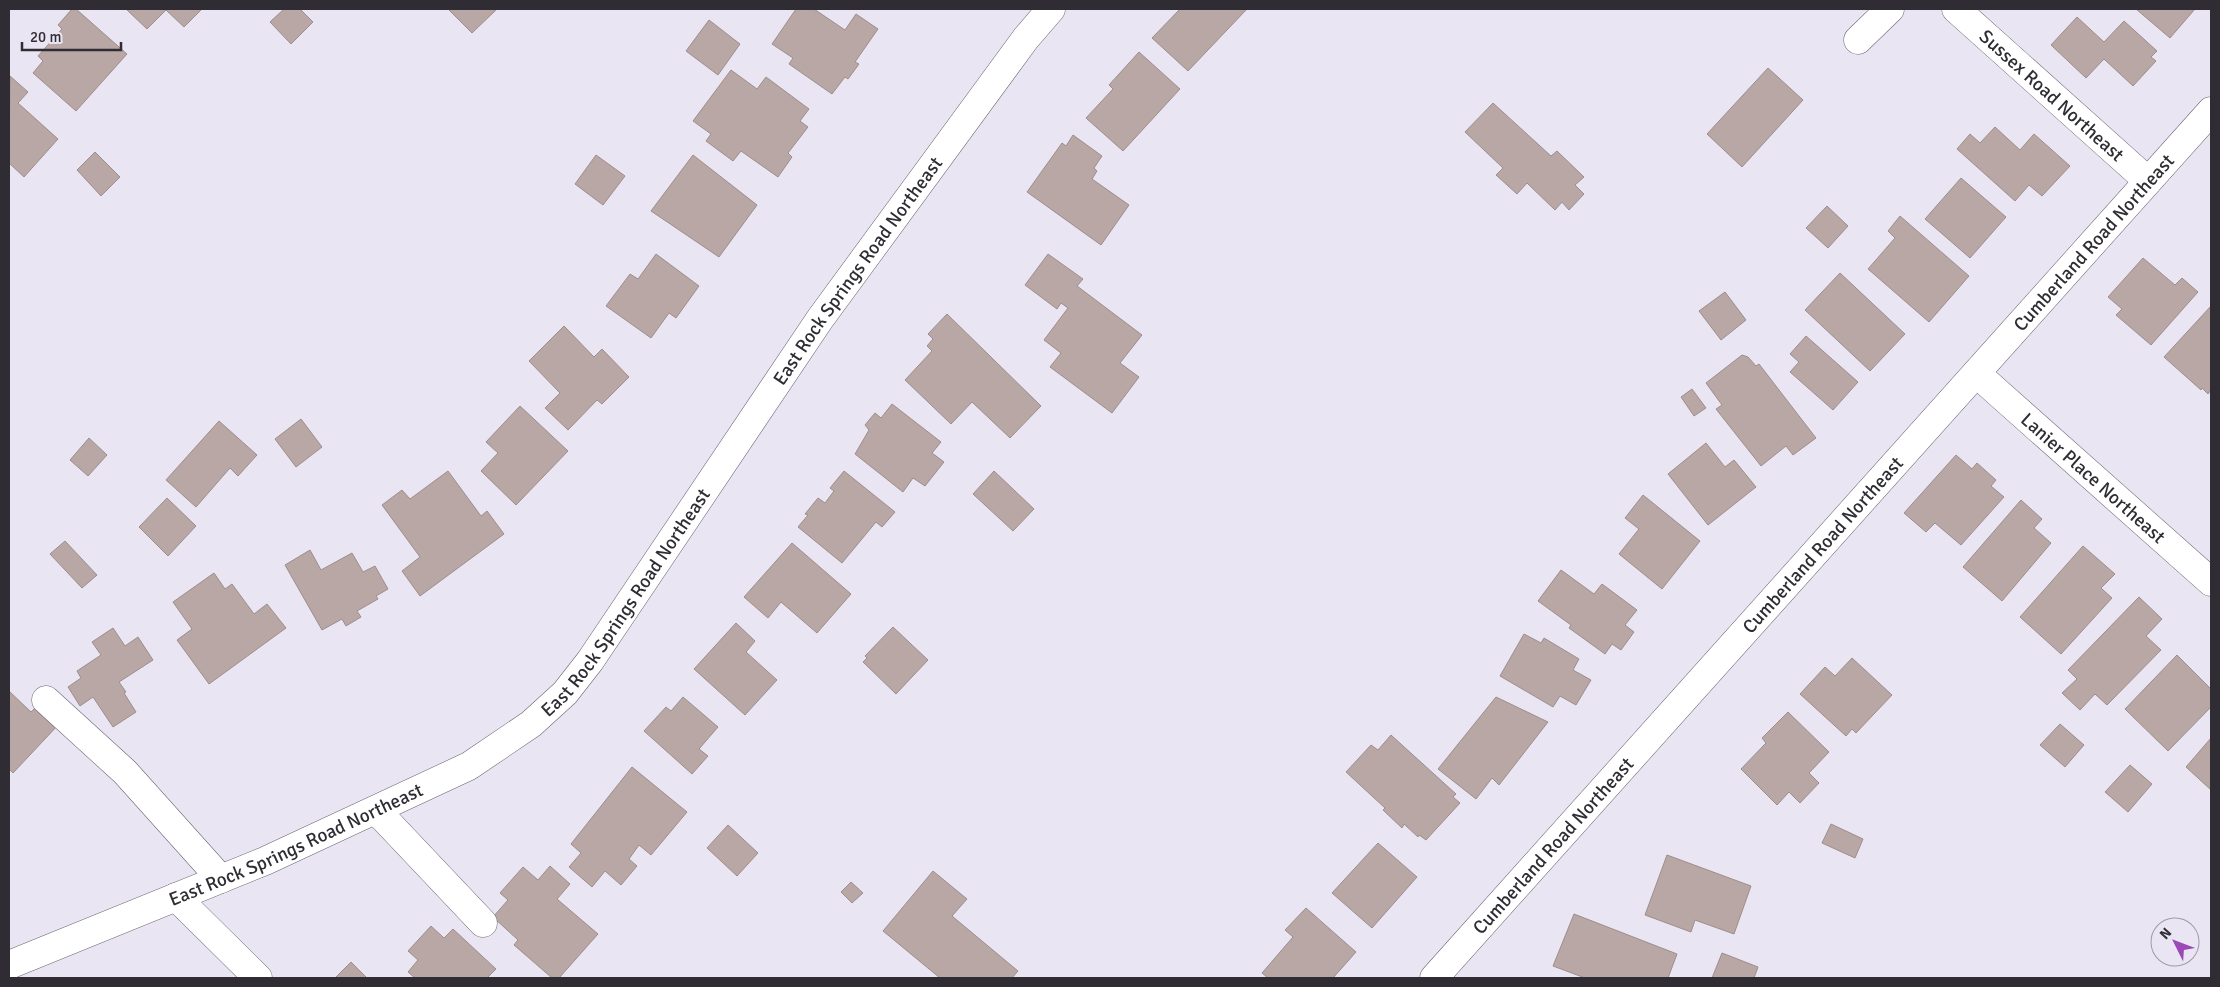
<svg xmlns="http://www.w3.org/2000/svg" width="2220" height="987" font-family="Signika,sans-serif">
<rect width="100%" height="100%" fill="#e9e5f3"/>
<path fill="#b8a7a5" stroke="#9d8e8b" d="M72,9H76L127,54L76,111L33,73L43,61L38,56L62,29L58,25Z
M126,9H202L184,27L166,10L147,29Z
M284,9H300L313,22L291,44L270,22Z
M448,9H497L472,33Z
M796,9H814L845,30L856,14L878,29L855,62L859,64L848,79L845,77L832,94L789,64L793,58L772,44Z
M1180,9H1247L1188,71L1152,38Z
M2136,9H2195L2170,38Z
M2077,17L2104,42L2124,21L2157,51L2151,57L2156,61L2133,86L2104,59L2086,78L2051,45Z
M709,20L740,44L718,75L686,51Z
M1139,52L1180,89L1123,151L1086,118L1113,89L1109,85Z
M1768,68L1803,100L1742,167L1707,134Z
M731,70L757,89L766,77L809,109L800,121L808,127L788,153L792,157L778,177L741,151L733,161L706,141L711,134L693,121Z
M10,76L28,92L18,103L58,139L24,177L9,163Z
M1493,103L1551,156L1557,151L1584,177L1575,185L1584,194L1569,210L1562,202L1555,210L1527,183L1517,194L1496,175L1503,168L1465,132Z
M1995,127L2020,150L2034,134L2070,166L2042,196L2029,185L2015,201L1957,149L1970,134L1980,143Z
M1073,135L1102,156L1094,168L1097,171L1092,179L1129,205L1101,245L1027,192L1062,143L1066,146Z
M95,152L120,177L101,196L77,170Z
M596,155L625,176L603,205L575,184Z
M693,155L757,205L719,257L651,211Z
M1961,178L2006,217L1970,258L1925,219Z
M1827,206L1848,226L1828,248L1806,228Z
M1900,216L1969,276L1929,322L1868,269L1895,238L1888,231Z
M656,254L699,286L676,318L669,313L651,338L606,306L630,274L638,279Z
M1048,254L1083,279L1077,286L1142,335L1120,363L1139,377L1112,413L1050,367L1061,353L1044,340L1068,308L1061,303L1057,309L1025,285Z
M2143,258L2175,285L2182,278L2198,292L2151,345L2116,315L2122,309L2108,297Z
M1840,273L1905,334L1870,371L1805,310Z
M1725,292L1746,320L1721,340L1699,311Z
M2211,306V390L2208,394L2202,388L2201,390L2164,357Z
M947,314L1041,406L1010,438L972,402L951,424L905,380L932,351L927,346L933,339L928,334Z
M564,326L594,357L602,349L629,377L602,404L597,400L568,430L545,408L560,393L529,361Z
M1806,336L1858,382L1833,410L1790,372L1799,362L1790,354Z
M1742,355L1748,357L1756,366L1759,364L1816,438L1793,455L1786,446L1761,466L1716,409L1722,405L1706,383Z
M1692,389L1706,408L1694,416L1681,397Z
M892,404L941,442L932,453L944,462L925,486L913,478L903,492L855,454L869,430L865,425L875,413L881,418Z
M520,406L568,451L516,505L481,471L498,453L486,442Z
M301,419L322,447L296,467L275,439Z
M219,421L257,455L238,476L230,468L196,507L166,480Z
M89,438L107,455L88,476L70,460Z
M1706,443L1725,467L1734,460L1756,487L1708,525L1668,474Z
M1956,455L1972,469L1977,463L1996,480L1991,486L2004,497L1961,545L1935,523L1926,532L1904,513Z
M448,471L481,516L487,511L504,534L420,596L402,571L420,557L382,505L402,490L410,499Z
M844,471L895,512L882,527L876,522L842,563L798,527L808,515L805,514L818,498L825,503L834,491L830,488Z
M994,471L1034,509L1013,531L973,494Z
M1643,495L1700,541L1662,589L1619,554L1639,529L1625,518Z
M167,498L196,526L168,556L139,527Z
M2021,500L2042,519L2034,528L2051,543L2002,601L1963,567Z
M65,541L97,575L82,588L50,554Z
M792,543L851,594L817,633L781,602L768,618L744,597Z
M2083,546L2115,574L2101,588L2112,598L2061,654L2020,617Z
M310,550L321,570L352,553L363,572L375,566L388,589L376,596L378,599L357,611L361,617L346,626L342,619L322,630L285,565Z
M1561,570L1594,594L1602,584L1637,610L1625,625L1634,632L1621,650L1612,644L1605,654L1569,628L1571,625L1538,601Z
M214,573L225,589L232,584L254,614L267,604L286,628L209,684L177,640L192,629L173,602Z
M2139,597L2162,619L2146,636L2161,650L2107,705L2095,694L2080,710L2062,693L2077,679L2068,670Z
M736,623L755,641L746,652L777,680L745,715L694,669Z
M893,627L928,660L896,694L863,662L867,658L865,656Z
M113,628L125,646L138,637L153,660L119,682L126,692L124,693L136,712L113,727L93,697L80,706L68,687L81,678L77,671L101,655L92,642Z
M1524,634L1541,643L1544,638L1579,659L1573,670L1591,680L1576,705L1560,696L1553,707L1500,676Z
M2177,655L2211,689V707L2168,751L2125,709Z
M1852,658L1892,695L1856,733L1852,729L1846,736L1800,694L1825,667L1835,676Z
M9,691L31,712L39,704L60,723L13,773L9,769Z
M683,697L718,727L699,749L708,756L692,774L644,731L666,707L671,711Z
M1496,697L1548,722L1499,785L1492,778L1476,799L1438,769Z
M1788,712L1829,752L1809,773L1819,783L1800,803L1789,792L1777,805L1741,769L1766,743L1762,738Z
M2060,724L2084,745L2065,767L2040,745Z
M1391,735L1456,794L1453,797L1460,803L1426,840L1419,835L1418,837L1404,824L1402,828L1383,810L1385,808L1346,772L1371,745L1378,750Z
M2211,738V790L2186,767Z
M2130,765L2152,784L2128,812L2105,792Z
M632,767L687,812L651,855L639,845L629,859L637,866L621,885L605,871L592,887L569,867L581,853L571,844Z
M1831,824L1863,839L1855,858L1822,843Z
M728,825L758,853L737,876L707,848Z
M1378,843L1417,877L1372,928L1332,893Z
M1667,855L1751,886L1734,934L1695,920L1691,932L1645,915Z
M550,866L570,884L557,899L598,934L559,978H552L514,945L518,940L493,917L508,900L500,893L523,867L538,880Z
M933,871L967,899L952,916L1018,971L1012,978H940L883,931Z
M851,882L863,893L852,903L841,892Z
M1306,908L1356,952L1333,978H1268L1262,973L1293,937L1285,930Z
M1574,914L1677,954L1668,978H1585L1553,966Z
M431,926L444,938L453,929L496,969L487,978H415L408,972L418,960L408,951Z
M1722,953L1758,967L1754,978H1712Z
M351,962L367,978H335Z"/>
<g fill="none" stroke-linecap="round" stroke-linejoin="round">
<g stroke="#696470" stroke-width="29">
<g id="minor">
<path id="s1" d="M1956,9L2148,181"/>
<path d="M1858,40L1890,9"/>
<path id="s2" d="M1977,374L2211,582"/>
<path d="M46,700L125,772L221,879"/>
<path d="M376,810L483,923"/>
<path d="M176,897L258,978"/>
<path id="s3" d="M9,965L265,861L469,766L531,724L565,693L590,661L820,319L1026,38L1051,9"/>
<path id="s4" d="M1434,978L2211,111"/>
</g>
</g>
<use href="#minor" stroke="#fff" stroke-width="28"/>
</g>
<g text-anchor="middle" stroke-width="5" stroke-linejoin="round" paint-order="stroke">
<g font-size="19" fill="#2f2d33" stroke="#e9e5f3">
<text dy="7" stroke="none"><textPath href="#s1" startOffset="129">Sussex Road Northeast</textPath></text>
<text dy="7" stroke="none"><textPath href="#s4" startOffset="988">Cumberland Road Northeast</textPath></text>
<text dy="7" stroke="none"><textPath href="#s3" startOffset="1136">East Rock Springs Road Northeast</textPath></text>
<text dy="7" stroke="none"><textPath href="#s2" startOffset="156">Lanier Place Northeast</textPath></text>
<text dy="7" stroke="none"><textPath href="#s4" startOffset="582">Cumberland Road Northeast</textPath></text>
<text dy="7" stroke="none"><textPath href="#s3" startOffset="731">East Rock Springs Road Northeast</textPath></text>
<text dy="7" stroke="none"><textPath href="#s3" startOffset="311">East Rock Springs Road Northeast</textPath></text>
<text dy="7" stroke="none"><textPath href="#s4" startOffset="178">Cumberland Road Northeast</textPath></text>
</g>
</g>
<rect width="2220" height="987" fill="none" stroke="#2f2d33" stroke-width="20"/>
<g transform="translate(2175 942) rotate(312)"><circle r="24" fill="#e9e5f3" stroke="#9f9ba6"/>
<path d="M0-4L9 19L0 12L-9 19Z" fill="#9c49b8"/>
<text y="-8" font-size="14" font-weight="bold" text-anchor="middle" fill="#2f2d33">N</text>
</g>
<path d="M22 42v8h99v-8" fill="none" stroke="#2f2d33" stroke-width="2.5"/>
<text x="30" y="42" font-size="15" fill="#2f2d33" stroke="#e9e5f3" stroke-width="4" paint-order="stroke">20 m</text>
</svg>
